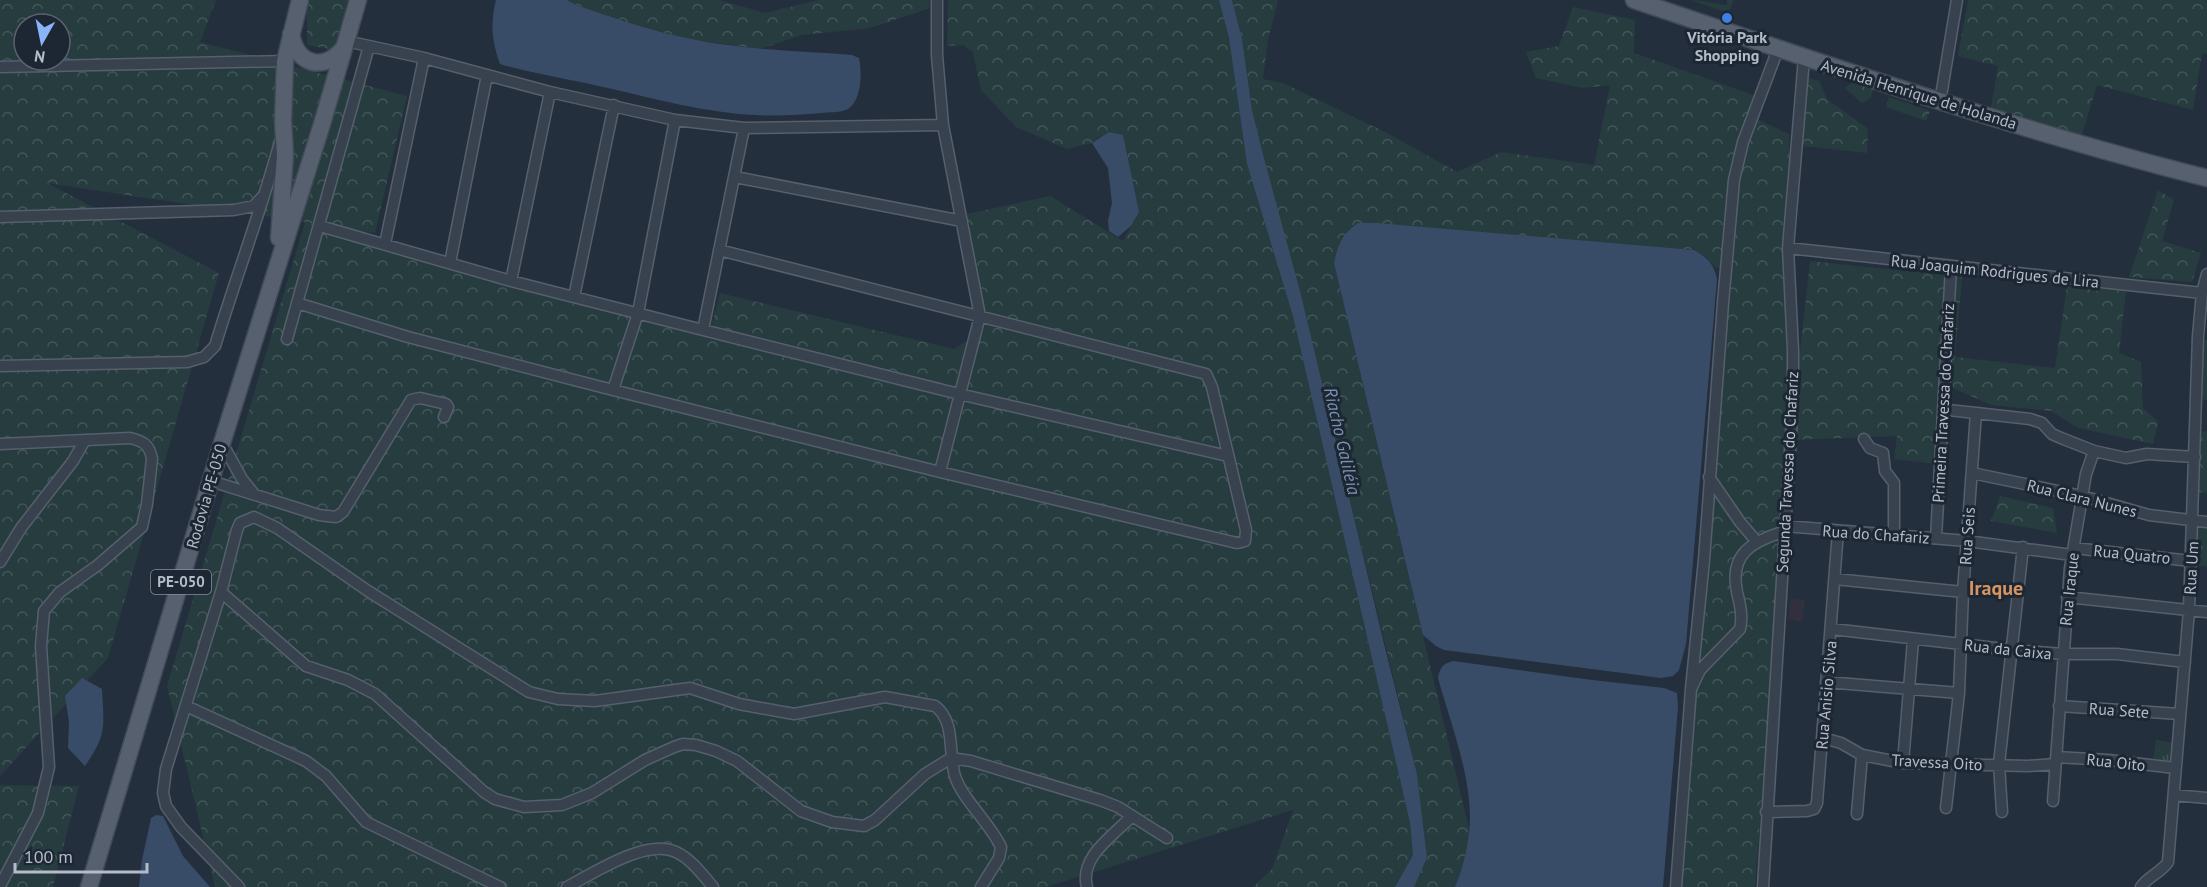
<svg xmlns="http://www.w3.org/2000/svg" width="2207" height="887" font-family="'PT Sans',sans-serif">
<defs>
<pattern id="forest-crowns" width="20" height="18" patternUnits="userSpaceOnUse" patternTransform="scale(1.5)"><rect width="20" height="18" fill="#263c3f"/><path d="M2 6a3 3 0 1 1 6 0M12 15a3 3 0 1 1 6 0" fill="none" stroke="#435659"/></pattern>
<pattern id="park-tufts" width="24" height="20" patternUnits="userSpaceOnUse" patternTransform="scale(1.5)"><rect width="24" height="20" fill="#263c3f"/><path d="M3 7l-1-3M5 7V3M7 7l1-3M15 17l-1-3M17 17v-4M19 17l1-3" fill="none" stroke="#435659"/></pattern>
</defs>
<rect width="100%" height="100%" fill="#242f3e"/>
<path fill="#32303f" d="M1791,598L1805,600L1802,622L1788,619Z"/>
<path fill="#263c3f" d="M1691,0C1704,0 1715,4 1727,5V0H1734L1730,9L1722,11Z"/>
<path fill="url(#forest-crowns)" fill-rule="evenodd" d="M0,0H216L200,42L407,96L375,233L308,223L439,267L585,304L712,324L720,293L954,349L985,329L967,214L1050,196L1123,241L1139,212L1132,181L1100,136L1092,143L1067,149L1016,127L981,90L973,52L963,45L947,46L948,0H1219L1229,38L1247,164L1300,320L1324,448L1410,823L1413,855L1395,887H1253L1272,869L1293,810L1046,887H215L167,686L305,222L47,183L219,273L108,658L0,776ZM24,24H60V60H24Z
M307,0H350L334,50L307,45Z
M567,0H720L765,13L819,0H929L930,8L870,28L802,35L760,49L692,40L639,26L576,5Z
M1232,0H1278L1268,40L1263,79L1283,83L1385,132L1457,172L1501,152L1594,165L1610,85L1583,88L1536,78L1526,52L1559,46L1573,7L1635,20L1634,53L1759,97L1752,117L1789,134V264L1792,425L1810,261L1962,277L1955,357L2055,368L2067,286L2126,291L2119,353L2141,362L2143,408L2158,422L2153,444L2078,428L2051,411L1991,405L1953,388L1946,465L1894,459L1897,436L1790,440L1755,887H1676L1725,269L1715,267L1706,257L1694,250L1365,223L1334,263L1470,833L1462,868L1455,887H1414L1427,858L1417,774L1321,381L1264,158L1252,110L1242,39Z
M1968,0H2207V54L2202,53L2193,110L2097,85L2081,138L1990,113L1998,66L1958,56Z
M1807,78L1819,81L1827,99L1868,129L1867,153L1803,146Z
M1853,82L1873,89L1871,98L1862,103L1845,88Z
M1889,97L1930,111L1926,121L1886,107Z
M2158,190L2174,200L2162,241L2201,253L2192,282L2129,277Z
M2203,340H2207V400L2203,399Z
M2207,431V493L2197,492L2201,432Z
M2000,496L2053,508L2057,533L1991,521Z
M2207,523V567L2196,565V524Z
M0,785L79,786L53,887H0Z"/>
<path fill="url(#park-tufts)" d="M2156,740L2174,743L2171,763L2153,761Z"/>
<path fill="#394c67" d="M496,0H567L576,5C614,18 652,31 691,39C744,50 798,51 852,55L859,58C862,73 862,99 848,109C840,113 829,112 821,113C799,115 778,116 756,115C705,113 653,98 603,87C569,79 534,74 500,64C492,42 490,23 496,0Z
M1219,0H1232L1242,39L1252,110L1264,158L1301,295L1385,648L1417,774L1427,858L1414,887H1395L1413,855L1410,823L1293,316L1247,164L1229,38Z
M1109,132L1123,135L1139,212L1131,226L1118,237L1109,231L1108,221L1112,203L1108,168L1092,143Z
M1358,223H1377L1694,250C1707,257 1714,264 1717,279L1686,644L1679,670L1673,676L1661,678L1444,650L1436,646L1423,635L1334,263C1338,244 1342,234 1358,223Z
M1453,661L1592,680L1664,688L1677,693L1678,707L1663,887H1455C1462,870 1467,851 1469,833C1475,785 1451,725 1438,678C1440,668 1442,664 1453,661Z
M82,678L102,689C104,727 107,734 85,766L68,748L69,722L65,696Z
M156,815L163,816L183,856L210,887H139L142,860L151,818Z"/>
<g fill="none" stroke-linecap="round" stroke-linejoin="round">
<g stroke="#565f6c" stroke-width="13">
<path id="minor" d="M937,0V55L943,125L980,316L940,472
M346,41L424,58L550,92L675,120L744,128L943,125
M0,67L285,61
M1940,102L1957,0
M735,177L962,221
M0,217L234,210L254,206L263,196
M320,226L511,281L703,330L959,394L1228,456
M385,244L424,58
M1788,248L2202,293
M450,263L487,75
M511,281L550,92
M574,297L614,105
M297,303L408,337L613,390L940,472L1237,543L1245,541L1246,530L1212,387L1206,374L719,250
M703,330L744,128
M287,339L369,46
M0,366L187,362L204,357L215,346C236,277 261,211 280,142
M613,390L638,313L675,120
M1948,410L1976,413
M1864,439L1870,448L1883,453L1885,471L1894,483V535
M222,443L242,479L254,494
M0,444L130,438C143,441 150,445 152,459L147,504L142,527L98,565L60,592L44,611L41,646L49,767L38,813L0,886
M1972,473L2082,496L2149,515L2207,522
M1709,477L1740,522L1757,542
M211,481L319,515L336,517L343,512L411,400L420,398L446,404L448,407L444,417
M1785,526L1967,541L2072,555
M1936,538L1951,267
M2074,548L2191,561
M0,562L21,528L73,461L85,440
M1835,579L1963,592
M221,592L306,666L348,680L375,694L484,792L495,799L524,807L562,805L592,793L645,760L674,747L683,744L696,745L716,751L737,761L801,811L832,822L864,826L875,820L925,774L951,758L971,761L1100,800L1118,807L1167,838
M2067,597L2207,612
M1832,629L2013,650L2063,654H2117L2185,662
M1826,682L1959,693
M1691,689L1704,560L1723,303L1734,180L1743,142L1778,49
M186,706L306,761L326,776L366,822L500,887
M2059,706L2180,714
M1823,738L1841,743L1862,755L1903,763L2028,766L2055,764
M2056,757L2108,760L2175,768
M1903,763L1913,640
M2174,795L2207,798
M2053,801L2070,568L2086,474L2094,451
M1946,808L1959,693L1963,592L1976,413L2030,419L2042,423L2052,434L2061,438L2094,451L2126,458L2147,454L2195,457
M1766,812L1807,811L1814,809L1817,803L1838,531
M2002,812L1999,764L2023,547
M1857,814L1862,755
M239,887L181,827L166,806L163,793L166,769L221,592L237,530L240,523L254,517L277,528L368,591L529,692L558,699L595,701L690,688L739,704L794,714L885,697L935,706C956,721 948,754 955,776C962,799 990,823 1001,847L999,858L981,887
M567,887C594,873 646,838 676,852C690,858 703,875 713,887
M1087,887C1079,857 1113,836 1132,816
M1676,887L1691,689L1700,670L1740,629C1743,616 1740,604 1737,592C1729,552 1753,542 1785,531
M1763,887L1793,402V350L1788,248L1804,58
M2141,887C2148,876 2161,873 2168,862L2189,610L2198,336L2202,293L2207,274"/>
</g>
<g stroke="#414a57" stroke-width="19">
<path id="primary" d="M1634,0C1824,64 2013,129 2207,178
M291,34C297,65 323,72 343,49
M279,238L285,155L283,121L285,61L300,0
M89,887L222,443L322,124L358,0"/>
</g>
<use href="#minor" stroke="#38414e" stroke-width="10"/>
<use href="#primary" stroke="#56606e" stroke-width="16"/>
</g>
<circle fill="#3f7fe0" stroke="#1d2633" stroke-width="2" cx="1727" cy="18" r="6"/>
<g text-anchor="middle" stroke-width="6" stroke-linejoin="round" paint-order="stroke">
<rect fill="#1d2633" stroke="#878f9c" stroke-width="1.5" x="151" y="570" width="60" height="24" rx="4.5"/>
<g font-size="15" font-weight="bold" fill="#b4bcc9">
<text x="181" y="587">PE-050</text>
</g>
<g font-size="16" font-weight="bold" fill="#b4bcc9" stroke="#1d2633">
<text x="1727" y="43">Vitória Park<tspan x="1727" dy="18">Shopping</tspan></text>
</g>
<g font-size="16" fill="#b4bcc9" stroke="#1d2633">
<text transform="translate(1919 94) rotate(17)" y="6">Avenida Henrique de Holanda</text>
<text transform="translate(1995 271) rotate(6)" y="6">Rua Joaquim Rodrigues de Lira</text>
<text transform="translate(1943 403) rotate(-87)" y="6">Primeira Travessa do Chafariz</text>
<text transform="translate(1787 472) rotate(-87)" y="6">Segunda Travessa do Chafariz</text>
<text transform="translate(206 496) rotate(-74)" y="6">Rodovia PE-050</text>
<text transform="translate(2082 498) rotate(14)" y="6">Rua Clara Nunes</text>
<text transform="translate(1876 534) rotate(4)" y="6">Rua do Chafariz</text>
<text transform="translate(1967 536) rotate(-86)" y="6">Rua Seis</text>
<text transform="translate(2132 554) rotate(6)" y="6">Rua Quatro</text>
<text transform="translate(2191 568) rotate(-87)" y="6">Rua Um</text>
<text transform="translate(2069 589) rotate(-84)" y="6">Rua Iraque</text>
<text transform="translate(2008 649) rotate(6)" y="6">Rua da Caixa</text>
<text transform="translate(1826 695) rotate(-85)" y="6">Rua Anisio Silva</text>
<text transform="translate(2119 710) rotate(4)" y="6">Rua Sete</text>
<text transform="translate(1937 762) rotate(3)" y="6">Travessa Oito</text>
<text transform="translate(2116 762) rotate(6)" y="6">Rua Oito</text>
</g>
<g font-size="18" font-style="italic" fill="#7c92b1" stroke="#1d2633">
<text transform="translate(1342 441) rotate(77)" y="6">Riacho Galiléia</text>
</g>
<g font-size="20" font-weight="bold" fill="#d59563" stroke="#1d2633">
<text x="1996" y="595">Iraque</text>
</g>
</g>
<g transform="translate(42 42) rotate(189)"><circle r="28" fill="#1d2633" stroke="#59626f" stroke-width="1.5"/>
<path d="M0-4.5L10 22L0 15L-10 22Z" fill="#8ab4f8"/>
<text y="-9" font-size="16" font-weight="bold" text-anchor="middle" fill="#b4bcc9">N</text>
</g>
<path d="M15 863v9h132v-9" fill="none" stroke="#b4bcc9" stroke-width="3"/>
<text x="24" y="863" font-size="18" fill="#b4bcc9" stroke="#1d2633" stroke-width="4.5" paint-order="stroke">100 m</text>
</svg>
